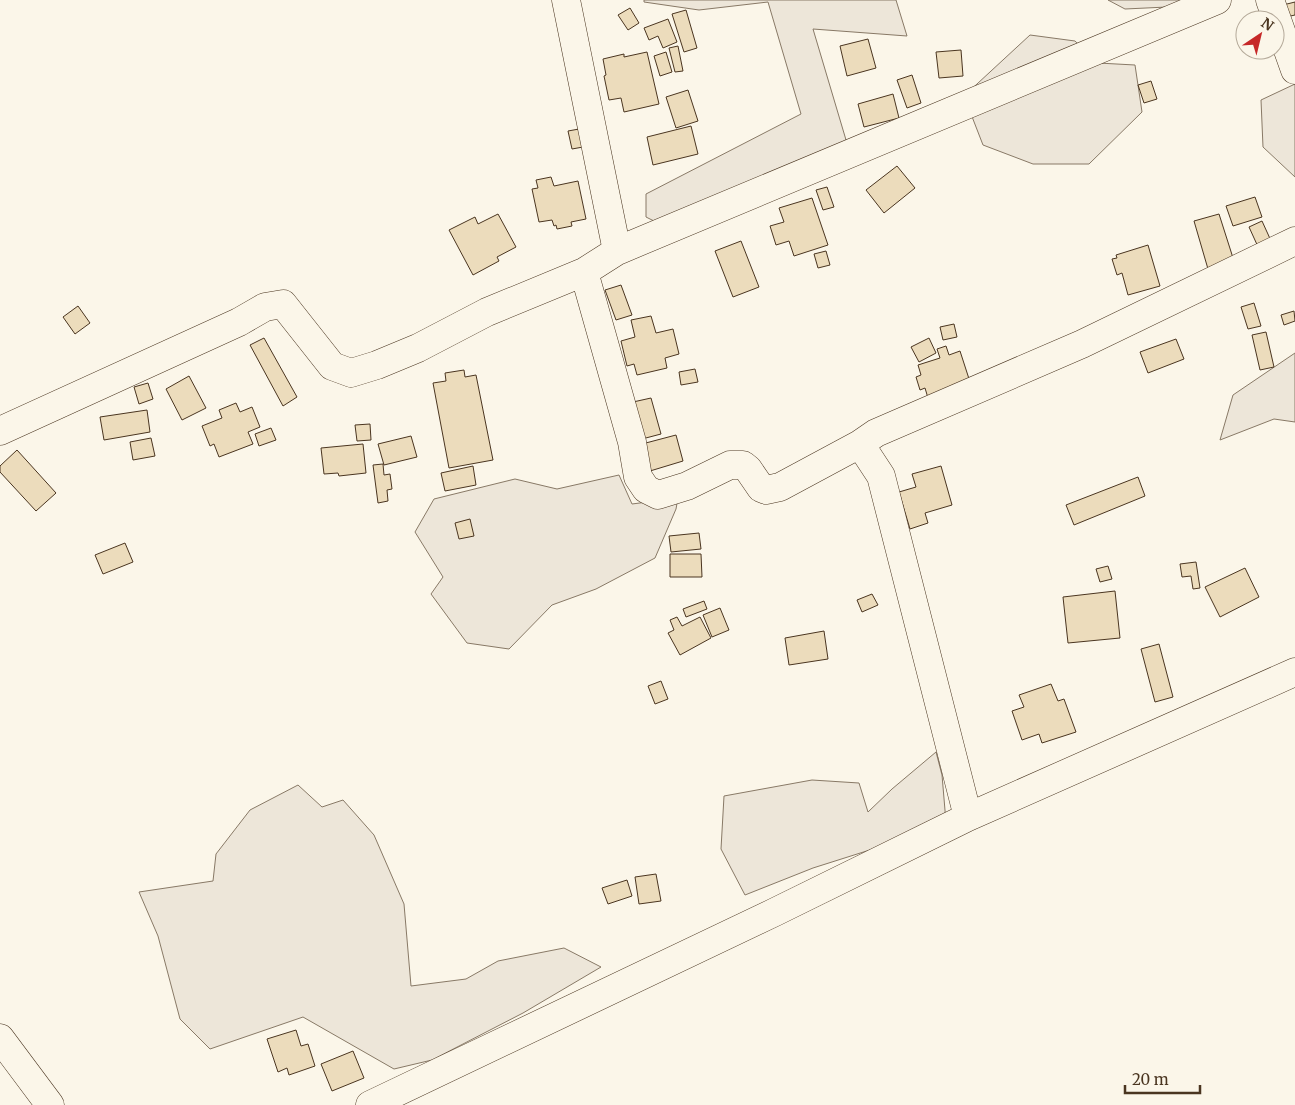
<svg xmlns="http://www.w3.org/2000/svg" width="1295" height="1105" font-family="Merriweather,serif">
<rect width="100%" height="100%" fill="#fbf6e9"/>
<path fill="#ede6d9" stroke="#887966" d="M644,0H896L907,36L813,29L849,150L674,231L646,217V194L801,114L768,2L699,10L644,2Z
M1108,0H1188L1167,7L1125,9Z
M1030,35L1075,41L1098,63L1135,65L1142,112L1089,164H1033L983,145L964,96Z
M1295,84V177L1263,147L1261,100Z
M1295,353V422L1274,419L1220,440L1233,395Z
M619,475L632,504L678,498L676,509L655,558L596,589L552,605L509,649L467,643L431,594L443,577L415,532L434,499L515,479L557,489Z
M936,752L942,775L946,822L895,842L813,868L745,895L721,849L724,796L812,780L859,783L868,812L892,789Z
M298,785L322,807L343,800L374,835L404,904L411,986L466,979L498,961L564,948L601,967L523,1013L432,1060L394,1069L303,1017L210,1049L180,1019L158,936L139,892L213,881L216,854L250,810Z"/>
<path fill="#ecdcbc" stroke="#4a3520" d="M1295,2V15L1286,17L1283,5Z
M630,8L639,23L628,30L618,15Z
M686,10L697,48L684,52L672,14Z
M668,19L677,42L663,48L658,36L649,40L644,28Z
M868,39L876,68L847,76L840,46Z
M678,46L683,71L675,72L669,48Z
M961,50L963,76L939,78L936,52Z
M647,52L659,104L624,112L621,98L609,100L604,76L606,75L603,59L624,54V57Z
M666,52L672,72L660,76L654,56Z
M912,75L921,103L907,108L897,80Z
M1151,81L1157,99L1144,103L1138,85Z
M688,90L698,121L676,128L666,97Z
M893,94L899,118L864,127L858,104Z
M691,126L698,154L653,165L647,137Z
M579,129L583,147L572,149L568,131Z
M897,166L915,188L884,213L866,190Z
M551,177L554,186L578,181L586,219L571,222L572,226L557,229L556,225L554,226L552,220L539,222L532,189L538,188L536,180Z
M827,187L834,207L823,210L816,190Z
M1255,197L1262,217L1233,226L1226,206Z
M812,198L828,245L794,256L789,241L776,245L770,226L784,222L779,208Z
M498,214L516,247L497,257L499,261L473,275L449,230L475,217L478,224Z
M1219,214L1234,261L1208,269L1194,221Z
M1262,221L1272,243L1259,249L1249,227Z
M741,241L759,287L733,297L715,251Z
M1148,245L1160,286L1128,295L1122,273L1117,275L1112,259L1117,258L1116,255Z
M826,251L830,265L818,268L814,254Z
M621,285L632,315L616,320L605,290Z
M1254,303L1261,326L1248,329L1241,307Z
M78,306L90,323L75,334L63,317Z
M1294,311L1295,321L1284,325L1281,315Z
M651,316L656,333L673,329L679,354L665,358L667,368L637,375L634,364L627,366L621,341L635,337L631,320Z
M954,324L957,337L943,340L940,327Z
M1266,332L1274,367L1260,370L1252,335Z
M264,338L297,397L283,406L250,345Z
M929,338L936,353L919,362L911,347Z
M1176,339L1184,359L1148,373L1140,352Z
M946,346L949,355L960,351L971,385L928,398L925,388L920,390L916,377L921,375L918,365L940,358L937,349Z
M695,369L698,382L681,385L679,372Z
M464,370L465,377L476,375L493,460L449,468L433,383L446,381L445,373Z
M189,376L206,408L182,420L166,389Z
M148,383L153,399L139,404L134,387Z
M651,398L661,434L642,439L633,402Z
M236,403L240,412L252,407L260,427L248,432L253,444L219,457L214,444L210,446L202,426L222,418L219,410Z
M147,410L150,432L104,440L100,417Z
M370,424L371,440L357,441L355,425Z
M271,428L276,440L259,446L255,434Z
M676,435L683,461L650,471L642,444Z
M411,436L417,457L384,465L378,444Z
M151,438L155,456L133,460L130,442Z
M363,444L366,473L339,476L338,473L324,474L321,448Z
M17,450L56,493L36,511L0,472V466Z
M383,464L384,475L390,474L392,489L387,490L388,501L378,503L373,465Z
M473,466L476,485L445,491L441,473Z
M941,466L952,505L925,513L928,523L910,529L899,492L916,487L912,474Z
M1138,477L1145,496L1074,525L1066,505Z
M470,519L474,536L459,539L455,523Z
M699,533L701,549L671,552L669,536Z
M125,543L133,562L103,574L95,555Z
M670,554H701L702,577H670Z
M1196,562L1200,588L1193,589L1191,576L1182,577L1180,564Z
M1108,566L1112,579L1100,582L1096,569Z
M1245,568L1259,597L1220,617L1205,587Z
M1115,591L1120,638L1068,643L1063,597Z
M872,594L878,605L862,612L857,600Z
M704,601L707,609L686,617L683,609Z
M720,608L729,630L712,637L703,615Z
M677,617L682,626L700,617L711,638L680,655L668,633L674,630L670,620Z
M824,631L828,659L789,665L785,638Z
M1159,644L1173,697L1155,702L1141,649Z
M661,681L668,699L655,704L648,686Z
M1051,684L1058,701L1064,699L1076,732L1042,743L1039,734L1022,740L1012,711L1024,707L1019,695Z
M656,874L661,901L639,904L635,877Z
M627,880L632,896L608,904L602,888Z
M296,1030L301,1046L308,1044L315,1066L289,1075L287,1068L278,1072L267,1039Z
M353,1051L364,1078L332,1091L321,1064Z"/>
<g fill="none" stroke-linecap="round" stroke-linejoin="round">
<g stroke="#4a3520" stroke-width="29">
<path id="minor" d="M566,0L617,251
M1270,0L1295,70
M584,272L632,442L638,477L646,489L658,495L687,486L730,465H743L748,469L761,488L766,490L780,487L860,444L876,433L1082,344L1295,241
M0,431L239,322L265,307L283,304L332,366L351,373L377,365L418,348L487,312L584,272L617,251L1217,0
M860,444L881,476L968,817L1295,672
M0,1038L50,1105
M370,1105L775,912L968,817"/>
</g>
<use href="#minor" stroke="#fbf6e9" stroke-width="28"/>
</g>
<g transform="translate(1260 35) rotate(35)"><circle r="24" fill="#fbf6e9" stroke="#b4a999"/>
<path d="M0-4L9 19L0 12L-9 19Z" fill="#c62828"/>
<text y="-8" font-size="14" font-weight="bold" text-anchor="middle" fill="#4a3520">N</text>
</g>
<path d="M1125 1085v8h75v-8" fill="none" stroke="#4a3520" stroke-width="2.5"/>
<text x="1132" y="1085" font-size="15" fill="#4a3520" stroke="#fbf6e9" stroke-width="4" paint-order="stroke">20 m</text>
</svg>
